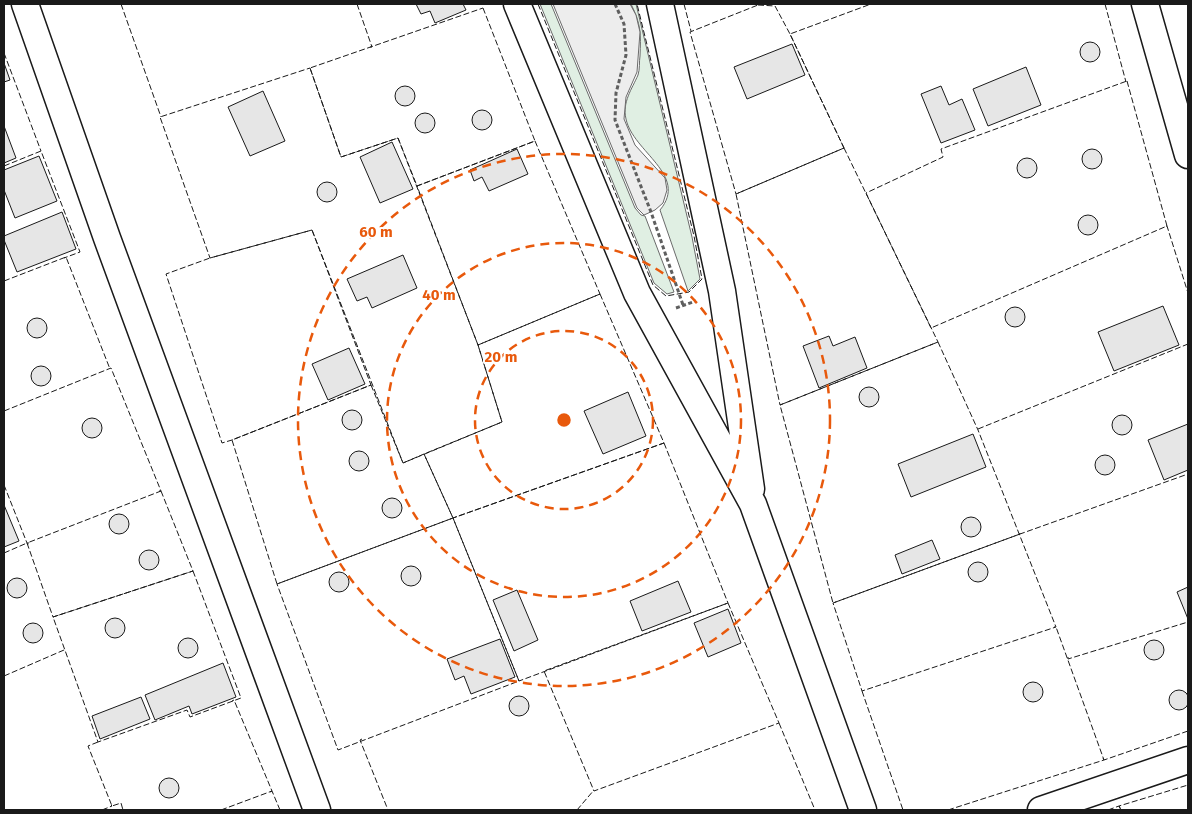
<svg xmlns="http://www.w3.org/2000/svg" width="1192" height="814" font-family="'Fira Sans',sans-serif">
<rect width="100%" height="100%" fill="#fff"/>
<path fill="#e0efe3" stroke="#6a6a6a" d="M540,4H551L635,208L641,215L645,216L674,292L667,294L654,283Z
M631,4H636L692,237L700,279L688,291L660,210C689,175 633,152 626,119C622,102 632,89 638,75C640,69 639,62 640,56C641,34 641,24 631,4Z"/>
<path fill="#ededed" stroke="#6a6a6a" d="M553,4H630L636,15L640,32L637,72L626,97L624,119L635,145L665,178L667,190L663,203L655,210L644,215L637,208Z"/>
<path fill="#e6e6e6" stroke="#1a1a1a" d="M416,4H463L466,10L435,23L430,11L421,14Z
M1080 52a10 10 0 1 1 20 0a10 10 0 1 1-20 0Z
M792,44L805,75L747,99L734,67Z
M4,63L10,80L4,82Z
M1026,67L1041,105L988,126L973,89Z
M941,86L949,105L962,99L975,130L941,143L921,94Z
M395 96a10 10 0 1 1 20 0a10 10 0 1 1-20 0Z
M263,91L285,141L250,156L228,107Z
M472 120a10 10 0 1 1 20 0a10 10 0 1 1-20 0Z
M415 123a10 10 0 1 1 20 0a10 10 0 1 1-20 0Z
M4,126L16,158L4,163Z
M392,142L413,189L380,203L360,157Z
M517,149L528,174L489,191L482,177L474,181L470,170Z
M1082 159a10 10 0 1 1 20 0a10 10 0 1 1-20 0Z
M39,156L57,201L15,218L4,190V170Z
M1017 168a10 10 0 1 1 20 0a10 10 0 1 1-20 0Z
M317 192a10 10 0 1 1 20 0a10 10 0 1 1-20 0Z
M62,212L76,249L17,272L4,240V236Z
M1078 225a10 10 0 1 1 20 0a10 10 0 1 1-20 0Z
M403,255L417,288L372,308L367,297L357,301L347,279Z
M1163,306L1179,345L1114,371L1098,332Z
M1005 317a10 10 0 1 1 20 0a10 10 0 1 1-20 0Z
M27 328a10 10 0 1 1 20 0a10 10 0 1 1-20 0Z
M829,336L833,346L855,337L867,368L819,388L803,346Z
M349,348L365,384L328,400L312,364Z
M31 376a10 10 0 1 1 20 0a10 10 0 1 1-20 0Z
M859 397a10 10 0 1 1 20 0a10 10 0 1 1-20 0Z
M628,392L646,436L603,454L584,411Z
M342 420a10 10 0 1 1 20 0a10 10 0 1 1-20 0Z
M1112 425a10 10 0 1 1 20 0a10 10 0 1 1-20 0Z
M82 428a10 10 0 1 1 20 0a10 10 0 1 1-20 0Z
M1188,424V470L1164,480L1148,440Z
M973,434L986,467L911,497L898,464Z
M349 461a10 10 0 1 1 20 0a10 10 0 1 1-20 0Z
M1095 465a10 10 0 1 1 20 0a10 10 0 1 1-20 0Z
M382 508a10 10 0 1 1 20 0a10 10 0 1 1-20 0Z
M4,505L19,541L4,547Z
M109 524a10 10 0 1 1 20 0a10 10 0 1 1-20 0Z
M961 527a10 10 0 1 1 20 0a10 10 0 1 1-20 0Z
M932,540L940,559L902,574L895,555Z
M139 560a10 10 0 1 1 20 0a10 10 0 1 1-20 0Z
M968 572a10 10 0 1 1 20 0a10 10 0 1 1-20 0Z
M401 576a10 10 0 1 1 20 0a10 10 0 1 1-20 0Z
M329 582a10 10 0 1 1 20 0a10 10 0 1 1-20 0Z
M7 588a10 10 0 1 1 20 0a10 10 0 1 1-20 0Z
M678,581L691,612L642,631L630,601Z
M1188,587V619L1177,592Z
M517,590L538,640L514,651L493,600Z
M728,609L741,643L708,657L694,623Z
M105 628a10 10 0 1 1 20 0a10 10 0 1 1-20 0Z
M23 633a10 10 0 1 1 20 0a10 10 0 1 1-20 0Z
M178 648a10 10 0 1 1 20 0a10 10 0 1 1-20 0Z
M500,639L515,677L471,694L464,676L455,680L447,659Z
M1144 650a10 10 0 1 1 20 0a10 10 0 1 1-20 0Z
M223,663L236,697L192,714L189,706L155,720L145,695Z
M1023 692a10 10 0 1 1 20 0a10 10 0 1 1-20 0Z
M1169 700a10 10 0 1 1 20 0a10 10 0 1 1-20 0Z
M509 706a10 10 0 1 1 20 0a10 10 0 1 1-20 0Z
M141,697L150,719L100,739L92,716Z
M159 788a10 10 0 1 1 20 0a10 10 0 1 1-20 0Z"/>
<g fill="none" stroke-linecap="round" stroke-linejoin="round">
<g stroke="#1a1a1a" stroke-width="29">
<path id="minor" d="M25,4L107,238L317,810
M517,4L637,293L753,504L863,810
M660,4L722,291L751,489
M1145,4L1188,155
M1041,810L1188,760"/>
</g>
<path stroke="#5f5f5f" stroke-width="3" stroke-dasharray="4 2.5" stroke-linecap="butt" d="M615,4L624,24L626,55L616,93L615,120L651,212L683,305
M676,308L696,301"/>
<use href="#minor" stroke="#fff" stroke-width="26"/>
<path stroke="#1a1a1a" stroke-width="1" stroke-dasharray="6 2.5" stroke-linecap="butt" d="M121,4L161,117
M357,4L372,47H370
M538,4L653,285L666,296L689,292L702,279L694,236L637,4
M684,4L691,31
M1105,4L1126,82
M758,5L775,6L790,34L844,148L736,194L690,32Z
M483,8L535,141L417,186L398,138L341,157L310,68Z
M4,53L41,151
M310,68L341,157L398,138L478,345L502,422L403,463L312,230L210,258L160,117Z
M1127,81L1167,226L931,328L866,193L943,157L941,149Z
M535,141L600,294L478,345L417,186Z
M844,148L938,342L780,405L736,194Z
M844,148L790,34L871,4
M4,166L41,151L80,252L64,258
M1166,226H1167L1188,293
M312,230L371,385L232,440L222,443L166,274L210,258Z
M4,281L66,257L110,369
M600,294L664,443L453,518L424,454L502,422L478,345Z
M371,385L403,463L424,454L453,518L277,584L232,440Z
M4,411L111,368L161,491H159
M978,429L1188,344
M664,443L728,603L519,681L453,518Z
M4,485L27,543H29
M161,491L193,571L53,617L27,543Z
M453,518L519,681L338,750L277,584Z
M1020,533V534L1188,474
M1020,534L833,603L862,691L1056,627L978,430L938,342L780,405L833,603L1020,534
M4,553L27,543L28,545
M193,571L241,698L190,717L187,710L98,742L53,617Z
M728,603L779,723L594,791L544,671Z
M1068,657V659L1188,622
M4,676L64,650L65,651
M862,691L903,810
M779,723L815,810
M362,739L360,740L388,810
M98,742L88,746L112,806L121,803L123,810
M1103,758L1104,760L1188,731
M270,792L272,791L280,810
M102,810L112,806L111,805
M221,810L272,791L234,700L232,701
M577,810L594,790
M948,810L1104,760L1056,627H1054
M1108,810L1119,806L1121,810L1119,806L1188,785"/>
</g>
<g fill="none" stroke="#e8590c" stroke-width="2.5" stroke-dasharray="9 6">
<circle cx="564" cy="420" r="89"/>
<circle cx="564" cy="420" r="177"/>
<circle cx="564" cy="420" r="266"/>
</g>
<circle cx="564" cy="420" r="8" fill="#e8590c" stroke="#fff" stroke-width="2.5"/>
<g font-size="15" text-anchor="middle" font-weight="bold" fill="#e8590c" stroke="#fff" stroke-width="4" stroke-linejoin="round" paint-order="stroke">
<text x="376" y="237">60 m</text>
<text x="439" y="300">40 m</text>
<text x="501" y="362">20 m</text>
</g>
<rect width="1192" height="814" fill="none" stroke="#1a1a1a" stroke-width="10"/>
</svg>
